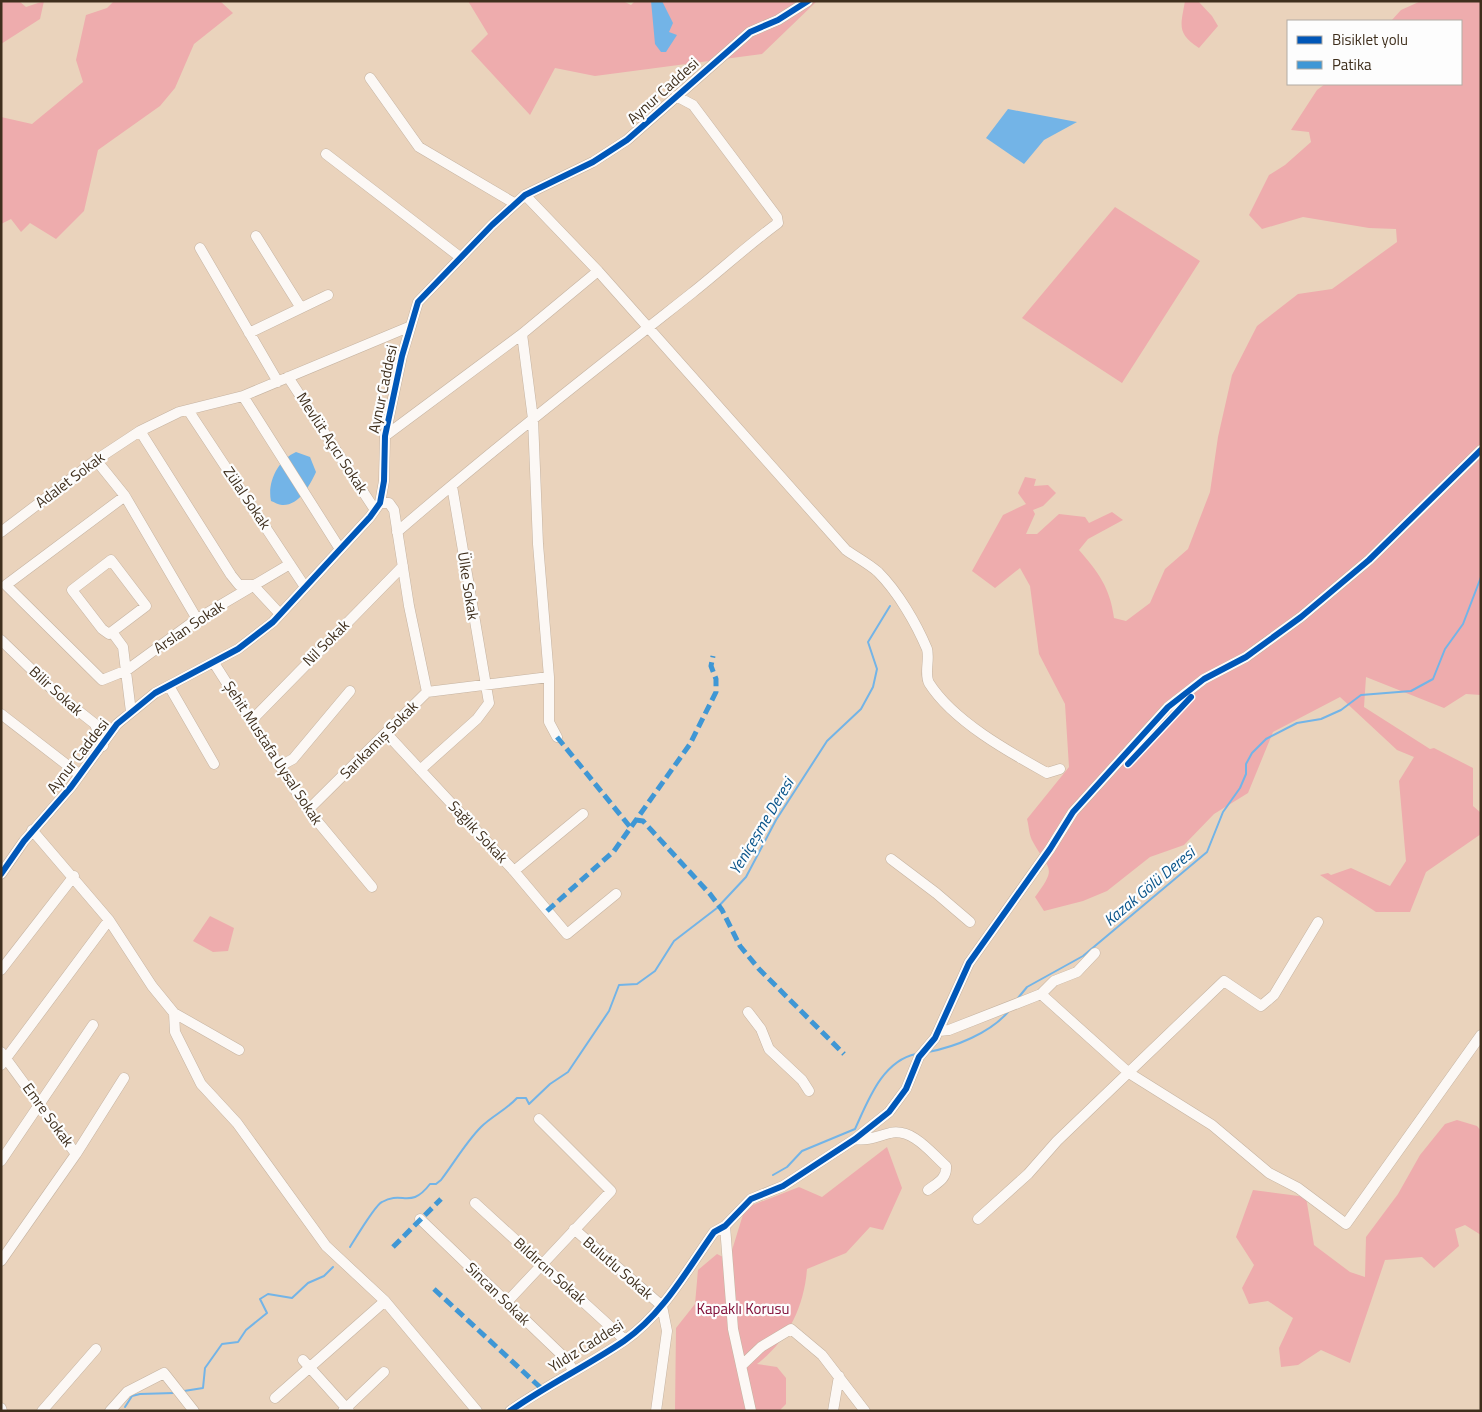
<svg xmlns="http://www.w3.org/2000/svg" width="1482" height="1412" font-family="'Titillium Web',sans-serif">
<rect width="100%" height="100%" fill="#ead3bc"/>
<path fill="#eeacad" d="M1,1H19L26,7L44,1L40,19L1,44Z
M114,1H220L233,13L194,44L175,88L160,106L98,150L84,211L56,239L30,223L21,232L11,219L1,224V117L32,124L83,82L76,60L86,15L107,8Z
M468,1H623L631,5L635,1H817L762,54L595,76L555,68L530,115L471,51L488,34Z
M1185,1H1198L1212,16L1218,26L1199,48C1176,33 1181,25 1185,1Z
M1421,1H1481V695L1466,694L1444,708L1366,677L1364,707L1430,749L1434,748L1473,768V806L1481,813V834L1426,872L1410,912H1376L1320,875L1328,873L1331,875L1351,868L1390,886L1406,861L1399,781L1414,757L1397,750L1340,697L1273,732L1248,793L1214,814L1184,845L1150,857L1107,891L1083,901L1044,911L1035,897C1058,866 1049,871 1033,842C1029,836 1029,826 1027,819L1069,767L1065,704L1039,654L1030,586L1020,568L995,588L972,571L1003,515L1026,504L1018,493L1025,477L1036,479L1034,486L1048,485L1056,493L1043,506L1033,510L1035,514L1026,534H1037L1059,514L1085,517L1089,523L1112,512L1123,520L1088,539L1079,550C1098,572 1110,587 1114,618L1126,621L1150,603L1165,569L1188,549L1210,492L1218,437L1232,375L1257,326L1298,294L1332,289L1397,242L1396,229L1369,228L1303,217L1262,229L1249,215L1269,175L1285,165L1311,142L1309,132L1291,130L1317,90L1325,84H1461V21H1391L1401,10Z
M1115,207L1200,261L1122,383L1022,318Z
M210,916L234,928L228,951L213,952L193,941Z
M1457,1120L1477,1126L1481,1131V1235L1465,1225L1455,1229L1459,1246L1434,1268L1422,1257L1385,1260L1350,1363L1321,1350L1298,1365L1281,1367L1279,1348L1293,1318L1268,1301L1249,1304L1242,1288L1254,1265L1236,1237L1253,1190L1306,1197L1314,1245L1350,1272L1365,1277L1366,1237L1398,1194L1420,1155L1445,1124Z
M887,1147L902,1188L883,1230L870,1227L846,1253L807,1269C804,1308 787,1341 757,1364L777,1367L786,1378V1404L779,1411H675L676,1328L695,1304L698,1270L717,1254L729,1260L745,1208L799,1187L822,1197Z"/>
<path fill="#73b4e7" d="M651,1H662L673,23L669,32L677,35L666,52H661L655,44Z
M1008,109L1077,122L1044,140L1024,164L986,138Z
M296,452L310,457L316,472C310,485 299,506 282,505C279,505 274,502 271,501C267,482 278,460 296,452Z"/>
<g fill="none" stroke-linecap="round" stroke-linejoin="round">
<path stroke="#73b4e7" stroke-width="2" d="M1018,998L1027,987L1083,956L1207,852L1223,812L1240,788L1246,774V764L1252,753L1266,739L1297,723L1321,719L1341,710L1361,695L1411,691L1433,679L1445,649L1463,624L1481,577
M928,1052C955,1047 990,1033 1008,1012
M773,1175L787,1167L802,1151L855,1129C868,1101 882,1061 916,1054
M350,1247C355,1239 376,1204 382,1202C403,1190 410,1210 430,1184H436L441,1180C454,1163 466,1142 481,1127C492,1116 506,1110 517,1098H526L529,1104L550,1084L568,1072L609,1011L619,985L637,984L655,971L674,941L717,908L746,877L776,820L827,741L861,709L873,687L877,669L868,642L890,606
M184,1391L203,1388L205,1368L222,1344L238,1342L246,1330L267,1313L260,1299L268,1294L292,1298L308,1283L324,1276L333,1267
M125,1407L132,1396L140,1394L174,1393"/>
<g stroke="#c5b3a1" stroke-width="11">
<path id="minor" d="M370,78L419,147L514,203
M326,154L460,257
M525,195L598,271L846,550C856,557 869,564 878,572C898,592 916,623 927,649C930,659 924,674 929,683C953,721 1009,752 1047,773L1060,769
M256,236L301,308
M200,248L278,382
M249,333L328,295
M522,334L533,419L538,544L549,677V722L557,737
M288,377L375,510
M243,396L340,549
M188,410L305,587
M140,431L231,575L239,585H252
M385,436L522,334L598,271
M96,460L125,496
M380,503H389L394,510L409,606L427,692
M1,532L96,460L140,431L179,412L243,396L411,326
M397,532C493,449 593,371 692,293C721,270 748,245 778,223L777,217L693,105L676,96
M111,560L146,606L109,634L102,629L72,590Z
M253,585L280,614
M197,619L125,496L6,585L102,680L127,670L197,619L290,564
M112,632L123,647L131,712
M1,640L57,694L95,724L103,746
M214,663L308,810L372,887
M169,686L214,764
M1,714L80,775
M251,721L403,566
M386,733L514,871L567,934L616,894
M280,766L293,759L350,691
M420,770L477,719L489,703L452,486
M308,810L427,692L549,677
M32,830L109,920L152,986L174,1013L239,1050
M891,859L936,893L970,922
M514,871L583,814
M1,874L24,841L71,787L117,724L155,693L238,649L273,622L370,517L380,503L384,481L385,436L402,356L418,302L492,225L525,195L593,162L627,140L750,32L778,20L808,1
M1,970L74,876
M1041,994L1129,1073L1212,1125L1269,1173L1298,1188L1346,1224L1481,1035
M748,1012L761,1029L769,1049L802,1080L809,1091
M174,1013L175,1032L201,1084L237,1123L326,1246L385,1301L477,1411
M939,1031L949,1030L1041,994L1054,981L1077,972L1095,953
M1,1052L76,1154
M1,1065L109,920
M855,1139C868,1141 878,1136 890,1133C913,1128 931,1153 946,1166C947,1179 937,1183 928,1190
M1,1161L93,1025
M475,1203L625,1340
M420,1219L566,1359L573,1370
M978,1219L1028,1174L1057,1141L1224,981L1261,1006L1274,995L1318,922
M725,1226L733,1329L751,1411
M574,1229L662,1306L667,1331L656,1411
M1,1261L76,1154L124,1078
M506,1303L611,1191L539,1119
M303,1360L349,1411
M741,1366L761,1347L791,1329L822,1355L865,1411
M275,1398L385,1301
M1,1408L2,1411
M42,1411L96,1349
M110,1411L127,1392L164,1373L194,1411
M343,1411L384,1372
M510,1411C547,1385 587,1366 624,1341C663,1314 687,1270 714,1232L725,1226L751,1199L783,1186L855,1139L889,1112L906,1089L919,1057L935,1038L969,963L1050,849L1073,812L1168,707L1204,679L1246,657L1301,617L1369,560L1481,450
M833,1411L839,1376"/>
</g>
<use href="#minor" stroke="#fcf8f5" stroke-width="10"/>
<path stroke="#3f97d5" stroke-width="5" stroke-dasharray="10 5" stroke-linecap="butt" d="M557,737L631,828
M636,820L643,821L710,894L722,910L740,946L759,969L844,1054
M547,911L614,851L690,744L716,692V679L711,666L713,656
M393,1247L441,1199
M434,1289L542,1389"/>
<g stroke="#fdfdfd" stroke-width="9">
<path id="cycleway" d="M1128,764L1191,697
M1,874L24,841L71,787L117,724L155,693L238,649L273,622L370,517L380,503L384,481L385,436L402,356L418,302L492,225L525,195L593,162L627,140L750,32L778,20L808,1
M510,1411C547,1385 587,1366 624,1341C663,1314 687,1270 714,1232L725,1226L751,1199L783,1186L855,1139L889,1112L906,1089L919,1057L935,1038L969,963L1050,849L1073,812L1168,707L1204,679L1246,657L1301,617L1369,560L1481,450"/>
</g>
<use href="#cycleway" stroke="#0057b8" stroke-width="6"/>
</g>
<g text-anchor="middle" stroke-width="4.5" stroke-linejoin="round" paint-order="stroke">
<g font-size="15" fill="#3f2f1d" stroke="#fdfdfd">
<text transform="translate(663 91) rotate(-42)" y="5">Aynur Caddesi</text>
<text transform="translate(383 389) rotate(-78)" y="5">Aynur Caddesi</text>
<text transform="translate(332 443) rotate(57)" y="5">Mevlüt Açıcı Sokak</text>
<text transform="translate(70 480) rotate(-37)" y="5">Adalet Sokak</text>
<text transform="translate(247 498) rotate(56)" y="5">Zülal Sokak</text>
<text transform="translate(468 586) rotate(81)" y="5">Ülke Sokak</text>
<text transform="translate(189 627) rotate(-34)" y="5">Arslan Sokak</text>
<text transform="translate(326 643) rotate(-45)" y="5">Nil Sokak</text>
<text transform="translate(56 691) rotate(42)" y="5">Bilir Sokak</text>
<text transform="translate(379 740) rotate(-45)" y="5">Sarıkamış Sokak</text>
<text transform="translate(273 753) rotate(57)" y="5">Şehit Mustafa Uysal Sokak</text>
<text transform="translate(78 756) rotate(-52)" y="5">Aynur Caddesi</text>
<text transform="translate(478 832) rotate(47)" y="5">Sağlık Sokak</text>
<text transform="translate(48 1115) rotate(54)" y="5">Emre Sokak</text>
<text transform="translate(618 1268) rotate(41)" y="5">Bulutlu Sokak</text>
<text transform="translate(550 1271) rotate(42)" y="5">Bıldırcın Sokak</text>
<text transform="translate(498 1294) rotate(44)" y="5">Sincan Sokak</text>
<text transform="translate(586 1346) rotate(-32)" y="5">Yıldız Caddesi</text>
</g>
<g font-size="15" fill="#810f38" stroke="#fdfdfd">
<text x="743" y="1314">Kapaklı Korusu</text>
</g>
<g font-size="16" font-style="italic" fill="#09548a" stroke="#fdfdfd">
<text transform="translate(761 826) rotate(-59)" y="6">Yeniçeşme Deresi</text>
<text transform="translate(1149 886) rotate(-40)" y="6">Kazak Gölü Deresi</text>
</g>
</g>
<rect width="1482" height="1412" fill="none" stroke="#3f2f1d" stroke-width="5"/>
<rect x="1287" y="20" width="175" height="65" fill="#fdfdfd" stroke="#b1aba3"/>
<rect x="1297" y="36" width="25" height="8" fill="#0057b8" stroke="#b1aba3"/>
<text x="1332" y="45" font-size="15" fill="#3f2f1d">Bisiklet yolu</text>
<rect x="1297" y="61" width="25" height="8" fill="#3f97d5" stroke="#b1aba3"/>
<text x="1332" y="70" font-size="15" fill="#3f2f1d">Patika</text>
</svg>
